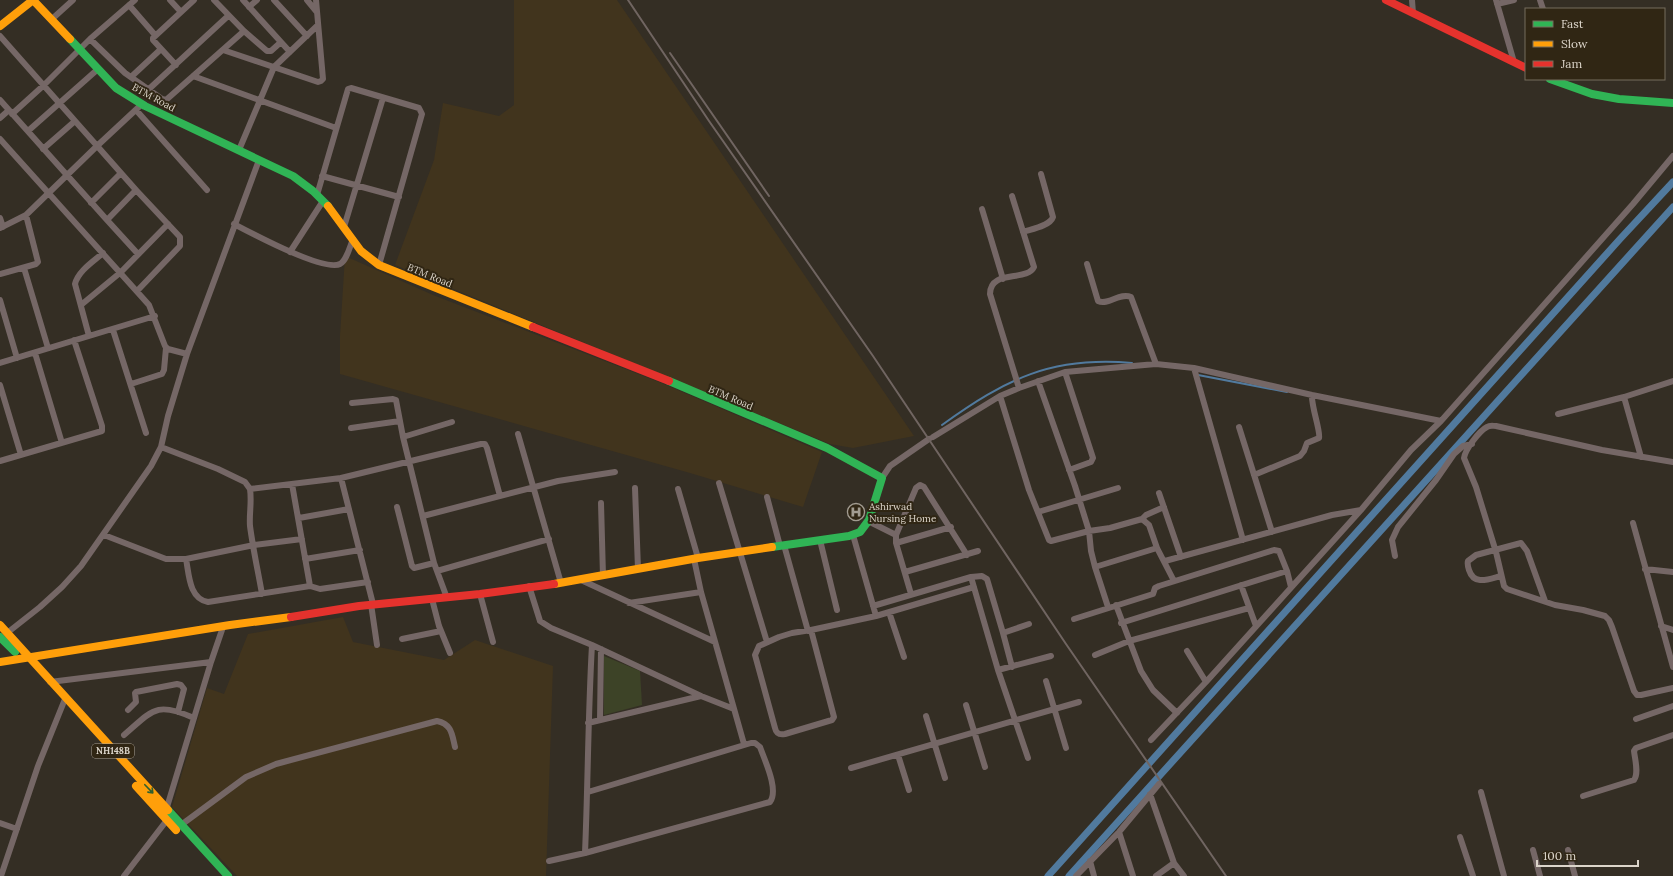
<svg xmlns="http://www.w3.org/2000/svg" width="1673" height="876" font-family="Lora,serif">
<rect width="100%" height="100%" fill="#342e24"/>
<path fill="#41341d" d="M514,0H617L914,436L853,448L830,444L395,265L434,160L443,103L499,116L514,105Z
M345,256L433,295L659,382L822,452L803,507L690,473L340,374V336Z
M343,617L353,642L444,660L475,640L553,666L546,876H237L172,807L207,688L224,694L248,634Z"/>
<path fill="#3d4327" d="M604,656L640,671L642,705L604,715Z"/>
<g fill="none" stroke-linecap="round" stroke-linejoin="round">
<path stroke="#517a9e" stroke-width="2" d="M1198,375L1287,392
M942,425C1006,379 1051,356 1132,363"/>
<path stroke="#517a9e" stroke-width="7" d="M1048,876L1620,239L1673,182
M1069,876L1673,207"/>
<path stroke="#756766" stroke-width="6" d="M170,0L181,12
M214,0L244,31L267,51H271L281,42
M243,0L290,52
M274,0L307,36
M307,0L316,11
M1412,0L1413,13
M1496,0L1514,62
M1540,0L1543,9
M1497,4L1514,0
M129,5L155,35
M249,7L257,0
M52,19L73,0
M0,36L136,190L180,237V246L138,290
M90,39L125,73L162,99L166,100L244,31
M223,50L318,82L321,81L323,79L316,0
M176,65L153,40V38L194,0
M193,76L336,128
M131,77L161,49
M149,89L228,16
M0,100L107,220L138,254
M136,110L207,190
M12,114L44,85L90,39L135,0
M0,118L9,110
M28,131L98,69
M0,139L149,305L165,346L168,349L187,354
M43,149L75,121
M239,150L274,67L318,25
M322,176L399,197
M317,195L348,89L351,88L419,108L422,114L379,265
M1012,196L1034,267C1027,282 990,269 990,294L1019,388
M91,203L121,173
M982,209L1003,279
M0,218L3,227
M107,220L136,190
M234,224C251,233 324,272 340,264C347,260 350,246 353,239
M344,227L383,98
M0,228L26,215L97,146L142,104
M1023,232C1032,229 1050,226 1053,217L1041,174
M290,252L323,201
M1087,264L1098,301C1108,306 1120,292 1131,297L1156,364L1194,368L1312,395L1441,421
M24,268L48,348
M0,274L36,264L38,262L26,215
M0,300L17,358
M81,305L121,272L168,224
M113,330L146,433
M89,336L75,284C78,271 94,261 103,253
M35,353L62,443
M0,363L155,316
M1194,368L1243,540
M1065,372L1093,458L1091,462L1069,470
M1038,381L1075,486L1089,531L1091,551L1095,567L1108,607
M131,384L162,374L164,370L166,348
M0,385L21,455
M1000,396L1029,490L1049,540L1051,541L1089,531L1110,528L1142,519L1149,525L1157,548L1174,581
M1624,397L1641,457
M352,403L393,399L396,400L403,437L434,563L447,598
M1558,414L1624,397L1673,381
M1239,427L1272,532
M351,428L400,421
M518,434L561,583
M403,437L452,422
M933,437L1000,396L1019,388L1065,372L1156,364
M161,447L218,469L245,482L250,489L341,478L481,444H485L487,448L500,496
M0,461L102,431V426L74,340
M1673,462L1602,450L1496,426C1493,426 1490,425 1487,427C1479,431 1465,450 1464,458L1476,487L1496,552L1504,586L1507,589L1555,605L1583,610L1605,616L1609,620L1612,627L1634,691L1637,695H1641L1673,688
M1254,475L1300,456L1304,451L1307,443L1319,438C1321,432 1311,406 1312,395
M341,478L373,604
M882,478L890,466L929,439
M719,483L767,642
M292,484L310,586
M635,488L638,569
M250,489C252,502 249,514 250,526C253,549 258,571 262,594
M678,489L698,558
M1159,493L1181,557
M767,497L780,546
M601,503L603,576
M397,507L412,566L414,568L434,563
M1038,512L1118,488
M423,516L558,481L615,472
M299,518L349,509
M1142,519L1146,515L1164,507
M868,521L896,535V543L911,594
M1633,523L1673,667
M104,535L166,559H186L254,545L302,539
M853,535L876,616
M896,535L916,488L920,485L924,487L967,555
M820,540L837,610
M896,543L951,527
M784,545L808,631
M1395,556L1392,540L1398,527L1436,480L1454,454L1463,446L1472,444
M186,559C189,574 189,599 208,602L310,586L320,589L368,582
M305,559L360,550
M694,559L701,592L744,744
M1165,561L1332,515L1361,510
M1095,567L1157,548
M1645,569L1673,572
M437,571L549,539
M905,572L978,551
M1501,576C1489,579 1474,586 1469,570C1468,567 1467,564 1468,561L1476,555L1521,543L1527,551L1545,601
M971,577L998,670L1028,758
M581,580L715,642
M1241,585L1256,626
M529,586L540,621L551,628L592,645L701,696L734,709
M480,594L493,642
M432,599L439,626L450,653
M629,603L701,592
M371,604L377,645
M1116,605L1141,671L1153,690L1177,713
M873,606L971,577L982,576L987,579L1003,633L1012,667
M889,612L904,657
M1074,619L1153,594L1155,588L1159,586L1274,550L1279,551L1287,571
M1121,623L1287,571L1291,587
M1661,626L1673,630
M811,630L834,717L832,720L785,734C779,735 776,733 775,728L755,655L759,646L779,637L792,633L811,630L876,616L974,587
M7,633L40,607L62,587L81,566L151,466L161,447L168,416L187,354L259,160
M1003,633L1029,624
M402,639L441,631
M1187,651L1206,682
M1095,655L1129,641L1249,608
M998,670L1051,656
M1046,681L1066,748
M50,682L211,662
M966,705L985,767
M128,710L136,702L135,693L136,692L177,684L181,685L184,689L178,712
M926,716L945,778
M1636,719L1673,706
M600,720L601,649
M588,723L701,696
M124,735C153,710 156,701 194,718
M1151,740L1206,682L1361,510L1411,450L1441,421L1633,204L1673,156
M898,755L909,790
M851,768L1079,702
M1481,792L1504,876
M1150,794L1174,863L1184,876
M1583,796L1634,780C1639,773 1635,760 1634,751L1636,748L1673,735
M167,807L211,662L223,627
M0,823L17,829
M181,825L246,777L276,764L437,721C452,724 452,735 455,747
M1119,832L1133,876
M1460,837L1473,876
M1533,850L1540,876
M1568,850L1575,876
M585,853C588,783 588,714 592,645
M549,861L585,853L770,802C779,790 765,761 760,747L755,743H751L588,792
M1090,861L1094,876
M1,876L38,766L65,699
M124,876L167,820
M1076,876L1119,832L1159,784
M1156,876L1174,863"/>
<path stroke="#30b455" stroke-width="8" d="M70,39L116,88L145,106L293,176L313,191L328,206
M1550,79L1592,94L1619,99L1673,103
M669,381L827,448L882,478L869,520L860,532L849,536L772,547
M0,637L15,652
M168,810L228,876"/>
<path stroke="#ff9f0a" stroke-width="8" d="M33,0L70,39
M0,26L33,0
M328,206L361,251L379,265L533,327
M554,584L698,558L772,547
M0,625L168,810
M0,662L230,625L291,617
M136,786L176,830"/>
<path stroke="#e5322d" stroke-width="8" d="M1386,0L1526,68
M533,327L669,381
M291,617L359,606L480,594L554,584"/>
<path stroke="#706561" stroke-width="2" d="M628,0L709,121L873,356L1066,644L1226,876
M670,53L769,196"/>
</g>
<defs><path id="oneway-shaft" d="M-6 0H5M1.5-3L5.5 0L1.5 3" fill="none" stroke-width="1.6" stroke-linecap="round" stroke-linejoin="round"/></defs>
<use stroke="#305f2e" href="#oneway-shaft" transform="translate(149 789) rotate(46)"/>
<defs>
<g id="hospital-ring" transform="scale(0.9)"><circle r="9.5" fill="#302614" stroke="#a19b90" stroke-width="1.5"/><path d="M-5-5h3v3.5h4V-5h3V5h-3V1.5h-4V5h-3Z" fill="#a19b90"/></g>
</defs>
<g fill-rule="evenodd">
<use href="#hospital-ring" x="856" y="512"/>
</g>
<g text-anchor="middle" stroke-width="4" stroke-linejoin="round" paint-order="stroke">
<rect fill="#302614" stroke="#a8a093" stroke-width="1" x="92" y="744" width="42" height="14" rx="3"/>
<g font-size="9" font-weight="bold" fill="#dcd5ca">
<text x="113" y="754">NH148B</text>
</g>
<g font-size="10" fill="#dcd5ca" stroke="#302614">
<text transform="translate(154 97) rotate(28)" y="4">BTM Road</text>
<text transform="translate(430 275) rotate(22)" y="4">BTM Road</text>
<text transform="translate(731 397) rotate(23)" y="4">BTM Road</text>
</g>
<g font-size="10" fill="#dcd5ca" stroke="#302614" text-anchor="start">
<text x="869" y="510">Ashirwad<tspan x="869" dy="12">Nursing Home</tspan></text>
</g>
</g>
<rect x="1525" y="8" width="140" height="72" fill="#302614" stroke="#756c5d"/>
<rect x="1533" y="21" width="20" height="6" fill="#30b455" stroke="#756c5d"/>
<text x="1561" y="28" font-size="12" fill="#dcd5ca">Fast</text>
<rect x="1533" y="41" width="20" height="6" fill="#ff9f0a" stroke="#756c5d"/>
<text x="1561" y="48" font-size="12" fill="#dcd5ca">Slow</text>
<rect x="1533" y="61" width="20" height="6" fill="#e5322d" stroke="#756c5d"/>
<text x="1561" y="68" font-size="12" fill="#dcd5ca">Jam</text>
<path d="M1537 860v6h101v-6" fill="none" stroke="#dcd5ca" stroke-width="2"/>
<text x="1543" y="860" font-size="12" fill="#dcd5ca" stroke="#302614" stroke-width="3" paint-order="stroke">100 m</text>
</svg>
